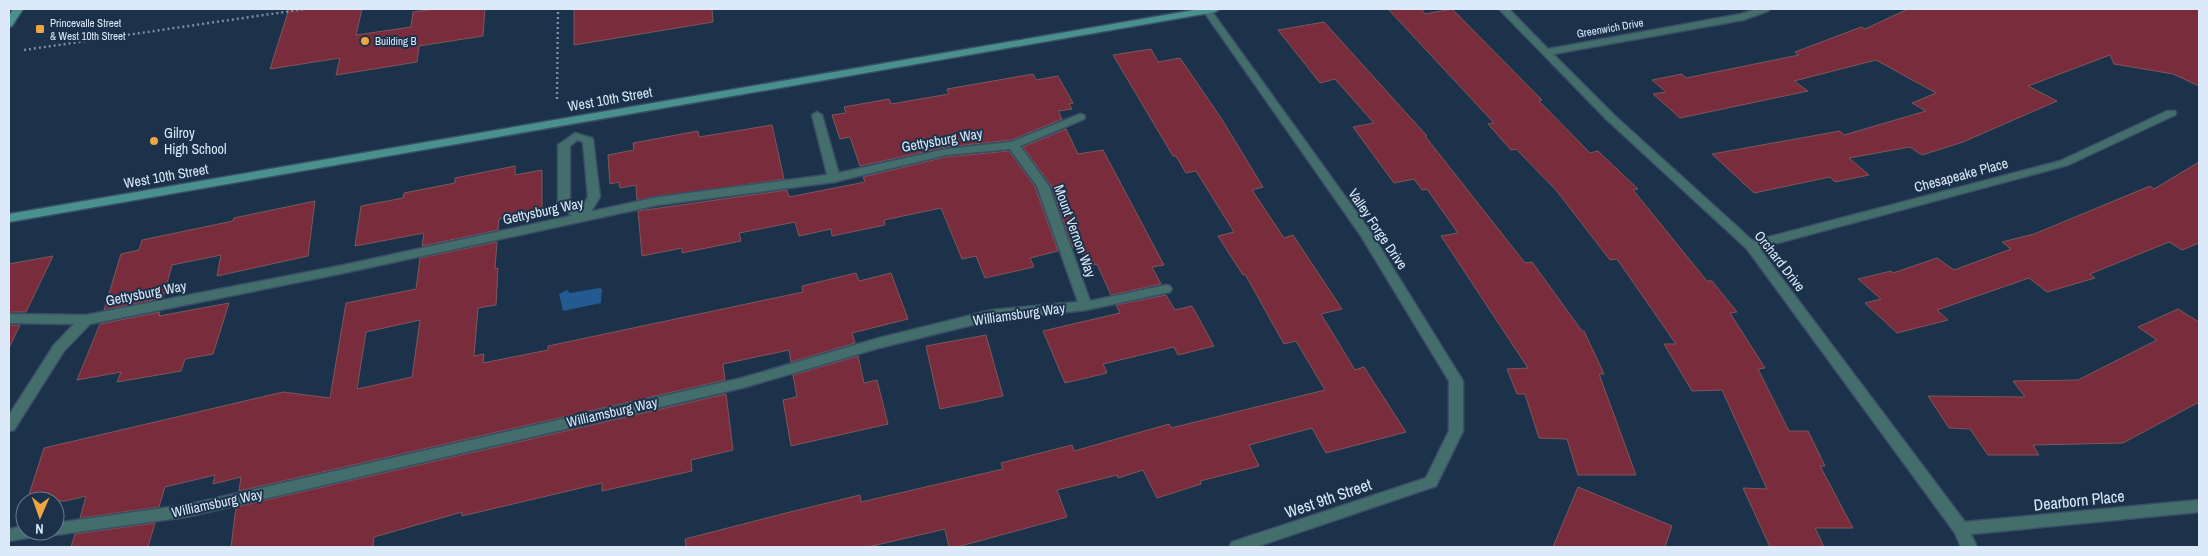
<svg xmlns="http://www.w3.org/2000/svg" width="2208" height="556" font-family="'Archivo Narrow',sans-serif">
<rect width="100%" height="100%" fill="#1b324a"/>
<path fill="#235a91" d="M599,288L602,289L601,303L563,311L559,294L567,290L570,293Z"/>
<path fill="#792d3c" stroke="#7e575b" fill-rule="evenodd" d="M289,9H362L356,35L411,27L413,12L436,9H485L483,36L419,46L417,62L336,75L340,58L270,69Z
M574,9H712L713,22L574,45Z
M1388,9H1421L1425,14L1452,9L1542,100L1539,101L1590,153L1598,151L1638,189L1633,190L1707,281H1712L1737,312L1730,313L1765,368L1758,369L1789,431H1808L1825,466H1820L1853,528H1815L1824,547H1770L1743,488L1767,489L1722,390L1692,391L1664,344H1676L1617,259L1610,260L1556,190L1516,149L1511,150L1488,124L1494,123Z
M1908,9H2199V86L2173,74L2114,64L2110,55L2028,86L2057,101L1963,142L1922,155L1910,147L1849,158L1869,175L1835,182L1830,177L1754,193L1712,154L1840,131L1844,135L1926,111L1912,103L1936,93L1876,60L1794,81L1808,91L1680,118L1653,94L1666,92L1652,80L1682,74L1686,78L1799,55L1795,52L1861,27L1865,29Z
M1324,22L1427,136H1425L1525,263L1532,262L1582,331H1584L1604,374H1599L1636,475H1578L1567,439L1539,438L1525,394H1517L1507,369L1528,368L1441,236L1458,233L1427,189L1422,190L1414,179L1394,183L1353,127L1374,123L1335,79L1320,83L1278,30Z
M1151,49L1158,62L1180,58L1221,118L1263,187L1252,190L1284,238L1293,235L1342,309L1321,314L1355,370L1364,367L1406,432L1326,453L1312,428L1249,445L1259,466L1200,481L1201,484L1157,498L1143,470L1118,478L1117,475L1057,490L1067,517L957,547H949L945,529L868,547H686L685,539L790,512L860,495L861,502L1003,469L1001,463L1072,445L1074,451L1169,424L1171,428L1325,390L1296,341L1284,344L1245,274L1243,275L1218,236L1234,232L1196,171L1186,173L1176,156H1173L1113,55Z
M1033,74L1036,80L1058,76L1073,103L1069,104L1072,109L1058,111L1062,119L1011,140L946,147L860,166L850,137L840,139L832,115L846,113L844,107L889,99L891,104L949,94L947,89Z
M772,125L784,179L637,200L636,185L620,188L619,182L610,184L608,155L634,150L633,143L698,131L699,137Z
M1066,129L1078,154L1103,150L1164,265L1152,267L1161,284L1111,295L1097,264L1088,266L1079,246L1073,248L1051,185L1023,147Z
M1009,151L1035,187L1058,251L1030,258L1034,267L985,278L976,256L962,259L941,208L884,220L885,225L832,236L831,229L799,236L795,222L739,233L741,241L682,253V248L642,256L638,211L787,190L789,197L865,182L863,177L946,157Z
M2199,162V243L2182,250L2169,242L2090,274L2095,278L2047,292L2029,278L1937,310L1948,320L1897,333L1865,303L1881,299L1858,279L1891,271L1893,273L1937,258L1954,270L2011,249L2002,242L2034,234L2150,186L2154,189Z
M515,166V175L542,170V211L499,219L498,230L422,246L424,233L355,246L361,206L403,198L404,193L455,183V178Z
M315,201L308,256L217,276L221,255L172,265L163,298L104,310L121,254L139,250L142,240L233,221L234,218Z
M497,242L495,269L498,268L496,305L478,308L474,356L484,354L483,363L548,350V346L803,292L802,286L856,273L859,281L891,273L908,319L852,333L855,343L791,362L789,350L723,364L725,380L239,491L241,477L213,484L215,475L165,487L159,507L80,518L86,496L65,501H27L44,448L283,392L330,398L346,303L416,289L420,258ZM420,320L412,377L357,389L366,332Z
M53,256L26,312H9V264Z
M1166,295L1175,310L1192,306L1214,346L1178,355L1174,347L1103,364L1107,373L1065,383L1043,331L1120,313L1116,305Z
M229,303L213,354L185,359L181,371L117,382L121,372L77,380L100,324L160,312L159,316Z
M2178,309L2199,322V402L2123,443L2033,445L2039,455H1988L1970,429L1949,428L1928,396L2025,397L2013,381L2078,380L2157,340L2138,327Z
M9,325H20L9,348Z
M986,335L1003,396L940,409L926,346Z
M858,356L864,383L877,380L888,424L791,446L783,400L797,397L793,375Z
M726,394L733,450L691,460L692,471L602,491V483L462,516V512L374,537L373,547H231L236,507Z
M1578,487L1672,526L1665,547H1553Z
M155,523L148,547H71L75,534Z"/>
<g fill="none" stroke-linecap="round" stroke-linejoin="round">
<g stroke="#3a4f66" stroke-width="3">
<path id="lane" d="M817,112L822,115L840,178L838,181L834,182L828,178L812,115Z
M575,133L592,138L593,140L600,197L585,221H577L558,202V145ZM577,140L583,142L588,197L580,210L570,201V146Z"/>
</g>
<g stroke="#3a4f66" stroke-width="3">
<path id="street" d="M1202,9H1210L1370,231L1463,381V431L1436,486L1256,547H1229L1232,542L1426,478L1449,431V381L1361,236Z
M1499,9H1509L1548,49L1741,14L1757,9H1770L1768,11L1743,20L1553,54L1614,115L1753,241L2060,161L2167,111H2175L2176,113L2175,115L2068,165L1759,248L1965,522L2199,500V512L1971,534L1977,547H1961L1955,533L1747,249L1606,119Z
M1080,114L1084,115L1085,117L1084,119L1020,146L1049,186L1090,301L1166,285L1170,286L1172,289L1170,292L1086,310L992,320L879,348L742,388L186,517L55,535L48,531H55V523L186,505L742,378L879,338L992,310L1078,302L1037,186L1010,149L946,155L834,182L658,205L339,274L90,324L64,351L14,430L9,431V415L54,345L74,324L9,323V314L86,315L339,266L658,197L834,174L946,149L1011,142Z
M25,526V531H47L44,535L9,541V529Z"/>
</g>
<g stroke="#3a4f66" stroke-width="3">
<path id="secondary" d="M13,9H23L12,26L9,27V16Z
M1200,9H1220L1215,12L9,222V214Z"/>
</g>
<path stroke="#7b8ea2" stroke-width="2.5" stroke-dasharray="2 3" stroke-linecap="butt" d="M24,50L305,9
M557,99L558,9"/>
<use href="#lane" fill="#446e6c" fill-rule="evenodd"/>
<use href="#street" fill="#446e6c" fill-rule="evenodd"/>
<use href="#secondary" fill="#49918d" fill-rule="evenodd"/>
</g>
<g fill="#f0a63f" stroke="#1b324a" stroke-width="2">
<rect x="35" y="24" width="10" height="10" rx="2.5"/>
<circle cx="365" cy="41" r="5"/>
<circle cx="154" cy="141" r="5"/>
</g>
<g text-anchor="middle" stroke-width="4" stroke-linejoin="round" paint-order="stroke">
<g font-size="11" fill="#dbe9f9" stroke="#1b324a" text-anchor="start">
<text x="50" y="27">Princevalle Street<tspan x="50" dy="13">&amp; West 10th Street</tspan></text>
<text x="375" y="45">Building B</text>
</g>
<g font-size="11" fill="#dbe9f9" stroke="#1b324a">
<text transform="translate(1610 28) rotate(-10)" y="4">Greenwich Drive</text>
</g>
<g font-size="14" fill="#dbe9f9" stroke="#1b324a">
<text transform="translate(610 99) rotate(-10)" y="5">West 10th Street</text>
<text transform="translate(942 140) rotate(-10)" y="5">Gettysburg Way</text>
<text transform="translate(1961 175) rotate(-15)" y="5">Chesapeake Place</text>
<text transform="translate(166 176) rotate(-10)" y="5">West 10th Street</text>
<text transform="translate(543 211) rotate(-12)" y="5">Gettysburg Way</text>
<text transform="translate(1378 229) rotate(56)" y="5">Valley Forge Drive</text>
<text transform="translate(1075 231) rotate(70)" y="5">Mount Vernon Way</text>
<text transform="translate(1780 261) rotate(52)" y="5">Orchard Drive</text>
<text transform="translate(146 293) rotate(-11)" y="5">Gettysburg Way</text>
<text transform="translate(1019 314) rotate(-8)" y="5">Williamsburg Way</text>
<text transform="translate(612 412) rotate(-13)" y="5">Williamsburg Way</text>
<text transform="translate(217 503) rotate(-12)" y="5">Williamsburg Way</text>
</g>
<g font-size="14" fill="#dbe9f9" stroke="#1b324a" text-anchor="start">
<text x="164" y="138">Gilroy<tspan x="164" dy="16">High School</tspan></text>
</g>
<g font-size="16" fill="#dbe9f9" stroke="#1b324a">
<text transform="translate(1328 498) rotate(-19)" y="6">West 9th Street</text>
<text transform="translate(2079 500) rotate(-6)" y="6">Dearborn Place</text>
</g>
</g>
<rect width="2208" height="556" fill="none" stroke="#dbe9f9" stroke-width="20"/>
<g transform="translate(40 516) rotate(182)"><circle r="24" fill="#1b324a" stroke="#687b90"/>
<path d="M0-4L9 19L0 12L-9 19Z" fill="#f0a63f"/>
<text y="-8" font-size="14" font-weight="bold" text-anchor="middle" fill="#dbe9f9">N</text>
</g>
</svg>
